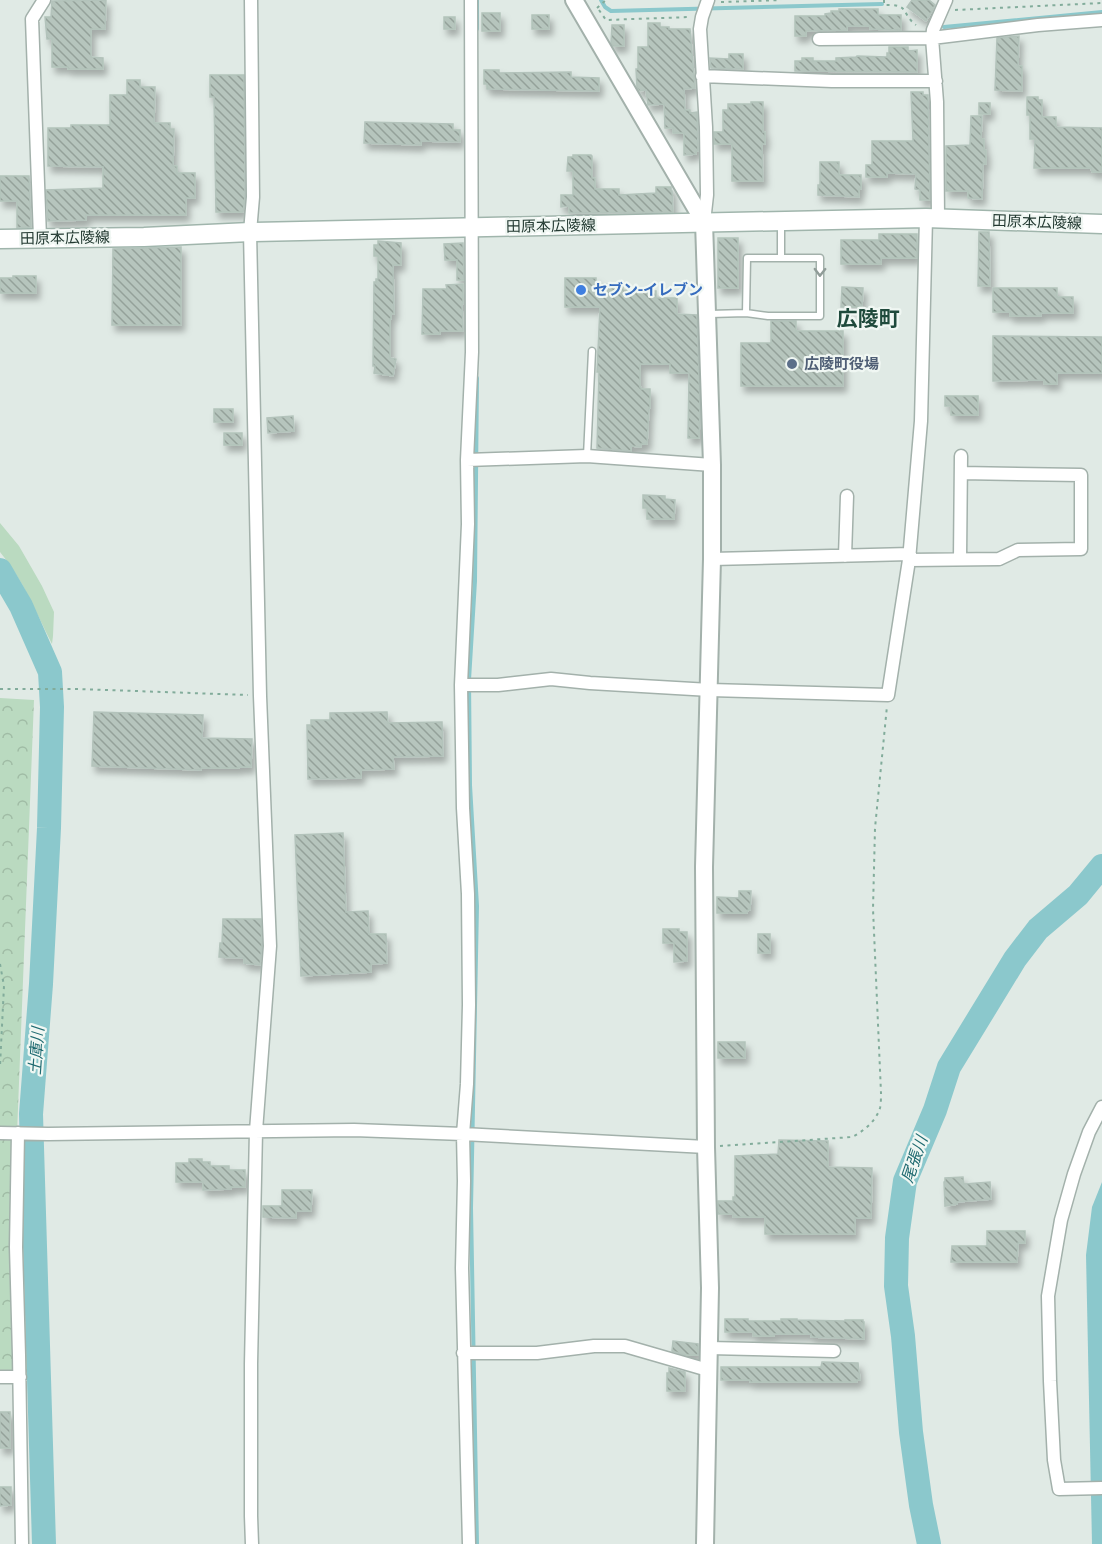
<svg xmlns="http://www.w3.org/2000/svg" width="1102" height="1544" font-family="Ubuntu,'Noto Sans JP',sans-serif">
<defs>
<pattern id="park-crowns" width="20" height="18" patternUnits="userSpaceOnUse" patternTransform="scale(1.5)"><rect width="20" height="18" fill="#badac0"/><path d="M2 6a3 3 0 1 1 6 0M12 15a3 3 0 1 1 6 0" fill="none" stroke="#a0bca5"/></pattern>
<pattern id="building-back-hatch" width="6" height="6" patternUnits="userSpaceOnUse" patternTransform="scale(1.5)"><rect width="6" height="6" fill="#b6c5bd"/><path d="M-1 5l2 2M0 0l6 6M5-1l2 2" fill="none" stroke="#94a19a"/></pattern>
<filter id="shadow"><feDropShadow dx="3.5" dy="6" stdDeviation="3" flood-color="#0004"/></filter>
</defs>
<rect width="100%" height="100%" fill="#e0eae5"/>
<path fill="#badac0" d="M0,523L19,546L42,586L54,612L53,636L52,644C36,613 23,579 0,552Z"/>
<path fill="url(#park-crowns)" d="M0,698L34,700L17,1134L28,1379L0,1381Z"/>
<path fill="#8bc8cc" d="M1102,1182V1544H1092L1086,1255L1092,1207Z"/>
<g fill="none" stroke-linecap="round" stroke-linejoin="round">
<path stroke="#8bc8cc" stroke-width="4" d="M601,0L605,7L611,11L882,4
M944,27L1102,12
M477,29V0
M477,378L475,581L469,680L470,785L477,906L471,1208L477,1544"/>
<path stroke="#8bc8cc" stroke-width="24" d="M0,570L21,606L50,672L52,707L49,828L41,984L31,1114L44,1544
M929,1544L921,1505L911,1432L903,1336L896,1286L897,1238L905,1181L935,1110L949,1067L1015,959L1038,929L1078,895L1102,866"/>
</g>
<path fill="url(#building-back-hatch)" stroke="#b3c3bb" stroke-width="1.5" filter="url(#shadow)" d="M106,0L105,29H91V57L103,58V69H68V67H52V39H47L45,17H51L52,1Z
M912,0H929L935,5L931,13L926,21L907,7Z
M839,9H878V15H901V30L870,29V26H847V30L806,31V36H795V16H825V14L831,13V11H839Z
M482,13H500V31H482Z
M532,15H549V29H532Z
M444,17H455V29H444Z
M648,23H660V27H669V29H690L695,88L684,89L685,110H690V113L697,112L698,151H696V154L684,155V133H673V128H665L664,104L648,105L646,90L639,91L637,87L636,69H638V47H648Z
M612,25H624V46H613L611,43Z
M1019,36L1018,66H1022V91L995,90L997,38Z
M889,47H908V51L917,50V72L795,71V61H802V58H813V61H836V58L856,57L857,56L887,57V53H889Z
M729,54H743V69L711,68L710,58L729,59Z
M484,70H499V73L571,72V77L599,78V91L487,89V84H484Z
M210,75H244L245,197L243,212H216L214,97H210Z
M127,80H140V87H155L154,123H170V129H174L173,166H177V173H195V198H186V215H86V220L48,221L46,190L103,188V167L48,166V128H71V125H110V95H127Z
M911,92H923V95H928L930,200H920V190L915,189L916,174L887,173V177H866V165H872V141H913Z
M1027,97H1038V100H1042V117H1056V127L1102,128V172H1092L1091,168H1034L1035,139H1030V115H1027Z
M751,102H763V132H765V144H762L763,181H732V144H714V132H723V110H728V104H751Z
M979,103H990V114H979Z
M971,116H982L981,139H984V150H986V164H983L982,199L968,198V191H946V146L970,145Z
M365,122L453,124V130H460V142L421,141V145L364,143Z
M573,155H591L592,156V178H595V189H619V195L656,193V187H671V191H672L673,212L569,213V206L561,207V195H573V171H567L568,157H573Z
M820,162H839V175H861V189H859V197L818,195V185H820Z
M0,176H29L31,227L17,228V201H0Z
M979,232H989L990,286H978Z
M879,234H917V258H881V264H841V240H879Z
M718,238H738V288H718Z
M378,241L401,243V265H393L394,314H391V319H390V358L396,359L393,376L374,373L375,366H373L374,282H376V279H378V256H374V245H378Z
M463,243L464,280H457V260H445L444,244Z
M181,247V325H112L113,249Z
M13,276H36V293H0V278H13Z
M565,278H596V284H619V287H623V290L656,291V298H677V314L697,315L700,407L699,438H688L689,373H670V364H640V387H641V389H650V408H649L647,444H641V447L631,446V451L597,448L599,372H597L600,307H565Z
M463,284V304H462L463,331H440V334H422L423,289H447L446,285Z
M842,287L863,288L862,307H841Z
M993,288H1057V297H1073V313H1041V316H1010V312H993Z
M771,321H796V331H843V386H741V343H771Z
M993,336L1102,337V373H1057V384H1044V380L993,381Z
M945,396H978V415H951V406H945Z
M214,409H233V422H214Z
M293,416L294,431L268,433L267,418Z
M224,433H242V445H224Z
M643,495L665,496V499L675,500L674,519H647V508H643Z
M94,712L203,715L202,738L252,739L251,767H239V768H201V770L92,766Z
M387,712L388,723L442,722L443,756L393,757L394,769L361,770V778L308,779L307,725H311V720H330V713Z
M343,833L346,912L368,911L369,934H386L387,963L371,964V972L301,976L295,835Z
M739,891H751L750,910H748L747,913H717V897L739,898Z
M223,919H261L262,946L260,965L244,963V958L219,957L220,943H222Z
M663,929H679V932H687V961L674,962V943H663Z
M758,934H770V953H758Z
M718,1042H745V1058H718Z
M779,1140L828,1141V1167L872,1168L871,1218H855V1234H765V1217H733V1214H718V1201H733V1197H735V1156L778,1154Z
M189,1159H202V1162H210V1166H229V1170H245V1187H231V1189L203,1190V1182H176V1163H189Z
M963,1177L964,1184L990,1182L991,1199L957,1202V1204L945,1206L944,1182L945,1181V1178Z
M282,1190H312L311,1211H296V1218L263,1217V1206H282Z
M987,1231H1025V1243H1018L1017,1262H951L952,1246H987Z
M725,1319H748V1321H781V1319H797V1320L845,1321V1320H863V1322H864V1339L811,1337V1334H774V1336H753V1332H725Z
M673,1341L698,1344V1355H685L672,1351Z
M822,1362L858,1363L860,1380H857V1382H750V1380H721V1367H821Z
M669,1368L685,1372V1391H667V1373H669Z
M0,1412H10V1448H0Z
M0,1487H11V1505L0,1506Z"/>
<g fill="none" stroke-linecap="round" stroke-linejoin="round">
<g stroke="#a3b1ab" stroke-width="9">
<path id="service" d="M781,223V258
M710,314L746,313L768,316H820V258H747L746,313
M587,456L592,351"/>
</g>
<g stroke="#a3b1ab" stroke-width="15">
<path id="minor" d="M251,0L253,197L250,232L260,696L270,946L256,1131L251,1364V1516L252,1544
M819,39L932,38L1038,25L1102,20
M702,76L832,81H936
M938,218L937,102L932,38L933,30L946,0
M704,222L707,195L706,127L700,29L702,17L708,0
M40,238L32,19L44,0
M467,460L587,456L712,465
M845,556L847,496
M712,559L910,554
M960,559L961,456
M909,560L999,559L1018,550L1081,549V475L961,473
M461,685H498L551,679L590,683L710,690L888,695L909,560L921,421L926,218
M1102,1107L1089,1132L1074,1174L1061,1220L1048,1296L1050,1381L1054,1460L1059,1489L1102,1488
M0,1133L48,1134L354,1130L463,1134L706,1147
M18,1133L16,1247L19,1355L22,1544
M709,1348L834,1351
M463,1353H537L594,1346H625L708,1370
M0,1377H20
M469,1544L462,1268L464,1181L463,1134L467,1084L469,1005L468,894L463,808L461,685L468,524L467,460L472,352L471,0"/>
</g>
<g stroke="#a3b1ab" stroke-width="20">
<path id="tertiary" d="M574,0L704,222L712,465V559L704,867L706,1147L710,1288L705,1544"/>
</g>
<g stroke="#a0b5ac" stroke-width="21">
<path id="secondary" d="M0,239L144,237L250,232L926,218L1102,224"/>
</g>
<path stroke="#82ac9b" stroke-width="2" stroke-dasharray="3 4.5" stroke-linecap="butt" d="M884,0V5C911,4 900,13 916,25
M721,2L781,0
M597,8L606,0
M599,10L606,20L690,17
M955,10L1102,3
M0,689H78L248,695
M0,964L4,986L0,1066
M720,1146L852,1137C864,1131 876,1121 880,1108C881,1104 881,1097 881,1093L873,909L875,828L887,706"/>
<use href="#service" stroke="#fff" stroke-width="6"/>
<use href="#minor" stroke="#fff" stroke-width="12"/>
<use href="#tertiary" stroke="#fff" stroke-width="16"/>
<use href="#secondary" stroke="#fff" stroke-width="18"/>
</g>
<defs><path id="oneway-chevron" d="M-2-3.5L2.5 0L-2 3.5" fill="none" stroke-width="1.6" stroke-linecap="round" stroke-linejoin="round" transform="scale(1.5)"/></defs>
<use stroke="#909c98" href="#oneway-chevron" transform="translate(820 272) rotate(91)"/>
<circle fill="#3f7fe0" stroke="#f0f7f3" stroke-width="2" cx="581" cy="290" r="6"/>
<circle fill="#5c6f8a" stroke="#f0f7f3" stroke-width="2" cx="792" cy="364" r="6"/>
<g text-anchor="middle" stroke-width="4.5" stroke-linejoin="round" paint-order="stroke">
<g font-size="15" fill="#223931" stroke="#f0f7f3">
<text transform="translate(1037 222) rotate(2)" y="5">田原本広陵線</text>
<text transform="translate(551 226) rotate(-1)" y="5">田原本広陵線</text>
<text transform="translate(65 238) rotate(-1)" y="5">田原本広陵線</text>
</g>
<g font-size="15" font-weight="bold" fill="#366cbe" stroke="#f0f7f3" text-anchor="start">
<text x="593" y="295">セブン-イレブン</text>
</g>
<g font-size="15" font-weight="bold" fill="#4e5e75" stroke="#f0f7f3" text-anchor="start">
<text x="804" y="369">広陵町役場</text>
</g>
<g font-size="16" font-style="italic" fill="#206b71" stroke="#f0f7f3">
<text transform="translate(36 1051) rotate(-86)" y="6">土庫川</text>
<text transform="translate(914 1159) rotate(-71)" y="6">尾張川</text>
</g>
<g font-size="21" font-weight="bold" fill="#1f4a3c" stroke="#f0f7f3">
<text x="868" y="326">広陵町</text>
</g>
</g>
</svg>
